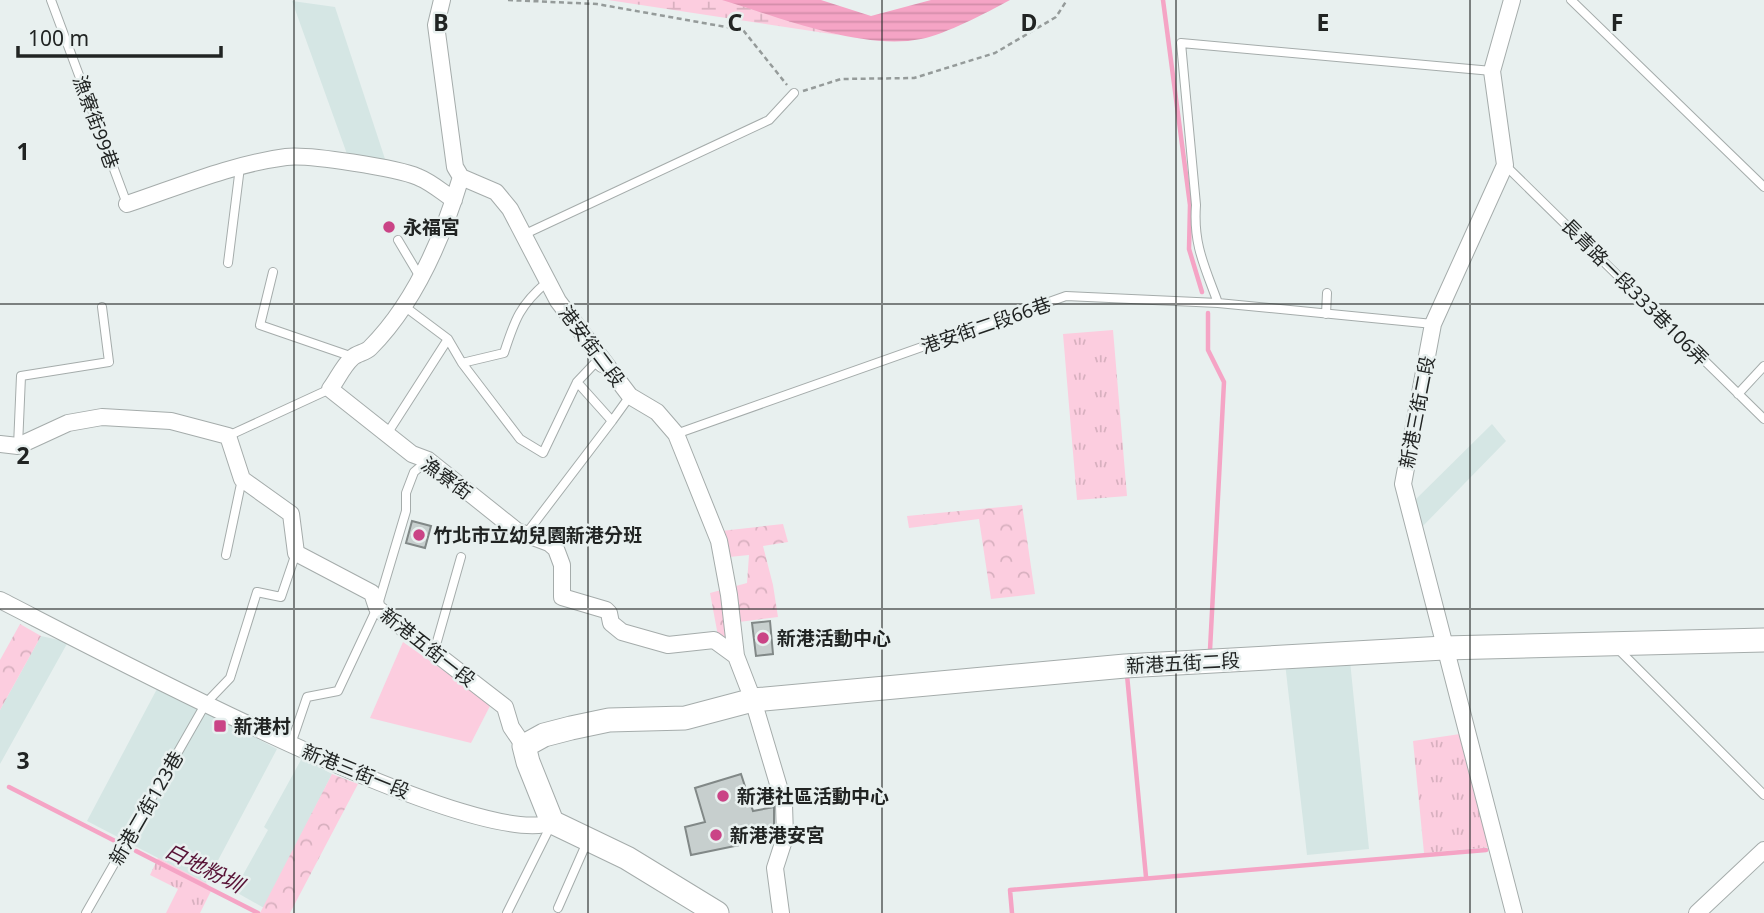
<svg xmlns="http://www.w3.org/2000/svg" width="1764" height="913" font-family="'Noto Sans','Noto Sans TC',sans-serif">
<defs>
<pattern id="grass-tufts" width="24" height="20" patternUnits="userSpaceOnUse" patternTransform="scale(1.75)"><rect width="24" height="20" fill="#fccddf"/><path d="M3 7l-1-3M5 7V3M7 7l1-3M15 17l-1-3M17 17v-4M19 17l1-3" fill="none" stroke="#d8b0bf"/></pattern>
<pattern id="forest-crowns" width="20" height="18" patternUnits="userSpaceOnUse" patternTransform="scale(1.75)"><rect width="20" height="18" fill="#fccddf"/><path d="M2 6a3 3 0 1 1 6 0M12 15a3 3 0 1 1 6 0" fill="none" stroke="#d8b0bf"/></pattern>
<pattern id="wetland-marsh" width="20" height="14" patternUnits="userSpaceOnUse" patternTransform="scale(1.75)"><rect width="20" height="14" fill="#fccddf"/><path d="M1 5h8M5 5V1M11 12h8M15 12V8" fill="none" stroke="#d8b0bf"/></pattern>
<pattern id="water-rules" width="6" height="5" patternUnits="userSpaceOnUse" patternTransform="scale(1.75)"><rect width="6" height="5" fill="#f5a4c5"/><path d="M0 2.5h6" fill="none" stroke="#d28da9"/></pattern>
</defs>
<rect width="100%" height="100%" fill="#e8f0ef"/>
<path fill="#d5e6e4" d="M292,1L335,7L386,162L347,154Z
M1492,424L1506,441L1421,528L1413,502Z
M41,636L68,642L0,764V710Z
M1350,661L1369,849L1307,855L1285,663Z
M158,687L277,749L206,883L87,821Z
M302,758L332,774L264,908L234,891L268,830L264,827Z"/>
<path fill="url(#grass-tufts)" d="M1113,330L1127,496L1077,500L1063,334Z
M1460,734L1491,847L1424,853L1413,741Z
M158,858L206,883L212,889L200,913H166L178,889L150,875Z"/>
<path fill="url(#forest-crowns)" d="M1022,505L1035,594L991,599L979,519L909,528L907,516Z
M783,524L788,542L763,546L773,585L778,617L731,623L735,655L721,652L710,593L747,583L749,555L729,557L721,531Z
M20,624L41,636L0,710V660Z
M332,774L358,784L290,913H260Z"/>
<path fill="url(#wetland-marsh)" d="M608,0H743L838,35Z"/>
<path fill="#fccddf" d="M403,642L491,704L471,743L370,718Z"/>
<path fill="url(#water-rules)" d="M722,0H821L871,16L931,0H1010C986,13 946,34 921,39C863,51 778,17 722,0Z"/>
<g fill="none" stroke-linecap="round" stroke-linejoin="round">
<path stroke="#f5a4c5" stroke-width="4.5" d="M1163,0L1190,205L1189,249L1202,292
M1208,313V350L1224,382L1210,650
M1127,675L1146,877
M9,787L115,841
M136,851L258,913
M1012,913L1010,890L1486,850"/>
</g>
<path fill="#c7cfce" stroke="#818887" stroke-width="2" d="M412,521L431,526L425,548L406,543Z
M770,621L773,654L756,656L752,623Z
M741,774L753,811L774,807V838L691,855L685,827L705,822L695,788Z"/>
<g fill="none" stroke-linecap="round" stroke-linejoin="round">
<g stroke="#a5acab" stroke-width="10">
<path id="lane" d="M51,0L127,204
M1571,0L1764,187
M1505,165L1764,419
M523,235L769,120L794,93
M398,240L420,277
M228,263L240,167
M273,272L260,325L353,357
M1218,303C1205,267 1193,245 1196,205L1181,43L1492,71
M404,306L448,339L462,363L504,353C515,319 520,305 547,282
M1326,314L1327,293
M462,363L520,439L543,453L577,382L595,363L601,368
M1738,394L1764,366
M612,421L630,396
M387,434L448,339
M676,434L1066,296L1218,303L1433,324
M228,436L330,389
M18,446L21,376L109,362L102,307
M526,534L612,421L577,382
M226,555L242,479
M1618,649L1764,795
M434,652L461,557
M291,744L307,697L338,691L377,608L406,511V493L414,472L428,460
M558,908L587,842
M86,913L206,703L230,678L257,592L281,597L296,553
M507,913L551,825"/>
</g>
<g stroke="#a5acab" stroke-width="18">
<path id="street" d="M442,0L436,25L455,167L461,177L496,192L510,209L558,301L630,396L657,412L676,434L719,541L729,595L736,656L753,700L784,804L785,837L775,868L781,913
M1512,0L1492,71L1505,165L1433,324L1403,484L1514,913
M461,177C443,237 415,303 370,348C365,353 357,353 352,358C343,366 337,380 330,389L412,454L428,460L517,531L549,543L556,549L562,565V597L606,610L609,613L611,623L622,632L668,645L714,640L736,656
M127,204C178,187 232,164 286,157C307,154 398,168 418,177C431,182 442,192 454,200
M0,444L18,446L68,423L102,417L171,421L228,436L242,479L291,514L296,553L372,593L377,608L505,707L511,727L524,746
M0,600C85,643 479,855 552,822
M1697,913L1764,850"/>
</g>
<g stroke="#a5acab" stroke-width="25">
<path id="secondary" d="M717,913L627,858L552,822L528,762L524,746L544,735L571,728L609,720L685,718L753,700L1125,666L1444,648L1764,640"/>
</g>
<path stroke="#959b9a" stroke-width="2.5" stroke-dasharray="5 3.5" stroke-linecap="butt" d="M508,0L597,4L743,30L787,85
M803,91L841,79L914,78L995,53L1056,17L1067,0"/>
<use href="#lane" stroke="#fff" stroke-width="8"/>
<use href="#street" stroke="#fff" stroke-width="16"/>
<use href="#secondary" stroke="#fff" stroke-width="23"/>
</g>
<path fill="none" stroke="#212423" stroke-width="2" stroke-opacity="0.55" d="M294,0V913M588,0V913M882,0V913M1176,0V913M1470,0V913M0,304H1764M0,609H1764"/>
<g fill="#ca4486" stroke="#e8f0ef" stroke-width="2.5">
<circle cx="389" cy="227" r="7"/>
<circle cx="419" cy="535" r="7"/>
<circle cx="763" cy="638" r="7"/>
<rect x="213" y="719" width="14" height="14" rx="3.5"/>
<circle cx="723" cy="796" r="7"/>
<circle cx="716" cy="835" r="7"/>
</g>
<g text-anchor="middle" stroke-width="5" stroke-linejoin="round" paint-order="stroke">
<g font-size="19" fill="#212423" stroke="#e8f0ef">
<text transform="translate(96 122) rotate(70)" y="7">漁寮街99巷</text>
<text transform="translate(1635 292) rotate(45)" y="7">長青路一段333巷106弄</text>
<text transform="translate(986 325) rotate(-19)" y="7">港安街二段66巷</text>
<text transform="translate(592 346) rotate(53)" y="7">港安街二段</text>
<text transform="translate(1417 412) rotate(-79)" y="7">新港三街二段</text>
<text transform="translate(447 478) rotate(36)" y="7">漁寮街</text>
<text transform="translate(428 647) rotate(38)" y="7">新港五街一段</text>
<text transform="translate(1183 663) rotate(-3)" y="7">新港五街二段</text>
<text transform="translate(356 771) rotate(22)" y="7">新港三街一段</text>
<text transform="translate(146 808) rotate(-60)" y="7">新港二街123巷</text>
</g>
<g font-size="19" font-weight="bold" fill="#212423" stroke="#e8f0ef" text-anchor="start">
<text x="403" y="234">永福宮</text>
<text x="433" y="542">竹北市立幼兒園新港分班</text>
<text x="777" y="645">新港活動中心</text>
<text x="234" y="733">新港村</text>
<text x="737" y="803">新港社區活動中心</text>
<text x="730" y="842">新港港安宮</text>
</g>
<g font-size="21" font-style="italic" fill="#571135" stroke="#e8f0ef">
<text transform="translate(204 868) rotate(27)" y="7">白地粉圳</text>
</g>
</g>
<g font-size="23" text-anchor="middle" font-weight="bold" fill="#212423" stroke="#e8f0ef" stroke-width="5" stroke-linejoin="round" paint-order="stroke">
<text x="441" y="31">B</text>
<text x="735" y="31">C</text>
<text x="1029" y="31">D</text>
<text x="1323" y="31">E</text>
<text x="1617" y="31">F</text>
<text x="23" y="160">1</text>
<text x="23" y="464">2</text>
<text x="23" y="769">3</text>
</g>
<path d="M18 46v10h203v-10" fill="none" stroke="#212423" stroke-width="3.5"/>
<text x="28" y="46" font-size="21" fill="#212423" stroke="#e8f0ef" stroke-width="5" paint-order="stroke">100 m</text>
</svg>
